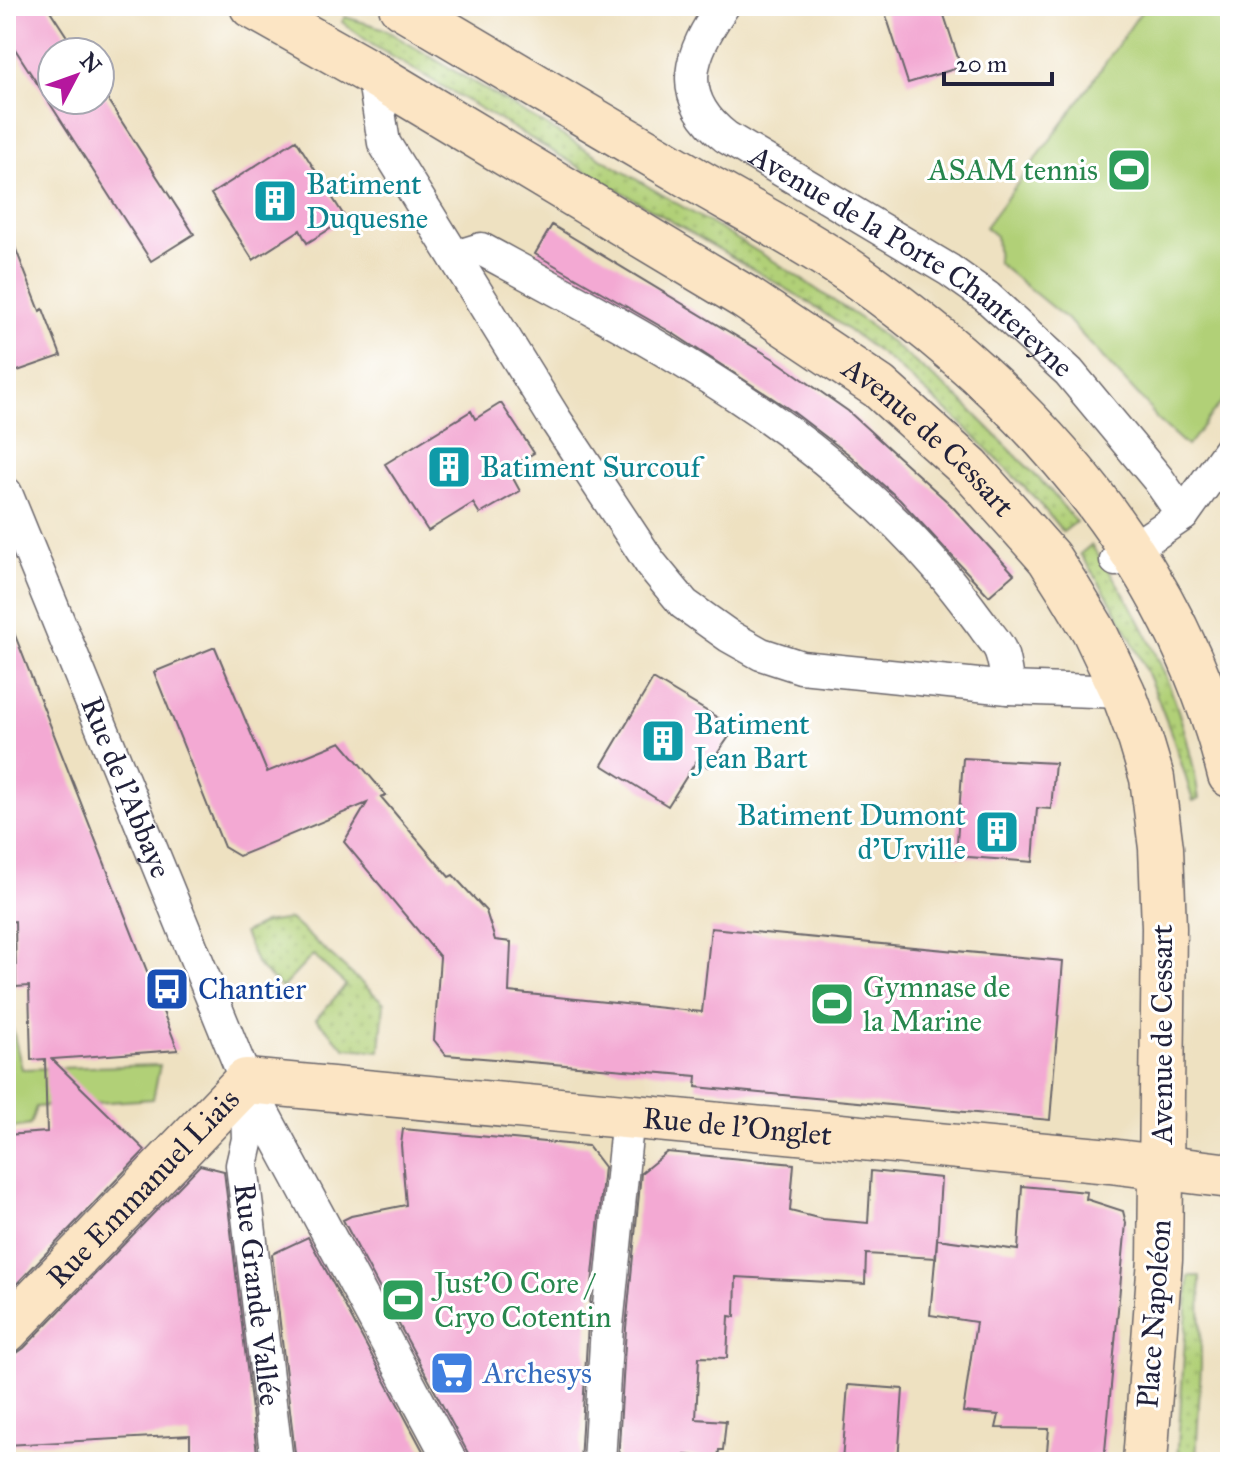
<svg xmlns="http://www.w3.org/2000/svg" width="1236" height="1468" font-family="'IM FELL Great Primer',serif">
<defs>
<pattern id="grass-dots" width="8" height="8" patternUnits="userSpaceOnUse" patternTransform="scale(2)"><rect width="8" height="8" fill="#b1d077"/><path d="M2 2h.1M6 6h.1" fill="none" stroke="#98b268" stroke-width="1.8" stroke-linecap="round"/></pattern>
</defs>
<rect width="100%" height="100%" fill="#fff"/>
<filter id="ink" filterUnits="userSpaceOnUse"><feTurbulence type="fractalNoise" baseFrequency=".0125" numOctaves="2"/><feDisplacementMap in="SourceGraphic" scale="16" xChannelSelector="R" yChannelSelector="G"/><feConvolveMatrix kernelMatrix="1 2 1 2 8 2 1 2 1" color-interpolation-filters="sRGB"/></filter>
<filter id="wash" filterUnits="userSpaceOnUse"><feTurbulence type="fractalNoise" baseFrequency=".006" numOctaves="4" result="noise"/><feDisplacementMap in="SourceGraphic" scale="32" xChannelSelector="R" yChannelSelector="G"/><feGaussianBlur stdDeviation="1.8" result="paint"/><feColorMatrix in="noise" values="0 0 0 0 0 0 0 0 0 0 0 0 0 0 0 0 0 1.4 0 .05"/><feComposite in="paint" operator="in"/></filter>
<g filter="url(#wash)">
<rect width="100%" height="100%" fill="#eee1c1"/>
<path fill="url(#grass-dots)" stroke="#6a7959" stroke-width="2" d="M345,17L382,28L777,263L867,323L960,399L1049,489L1076,522L1063,532L1035,498L962,424L894,364L858,337L805,300L374,46L342,22Z
M1091,545C1146,619 1186,707 1199,799L1193,801C1167,712 1133,629 1080,554Z
M290,919L384,1003L380,1051L345,1048L316,1019L346,985L313,955L282,988L257,965L244,933L264,923Z
M1189,1276H1200L1201,1365L1196,1462H1177Z"/>
<path fill="#b1d077" stroke="#6a7959" stroke-width="2" d="M1145,6H1230V391L1187,446L1157,419L1147,405L1070,322L998,263L996,236L985,227L1071,112Z
M6,1002L22,1069L160,1065L153,1099L36,1107L30,1125L6,1129Z"/>
<g id="blocks">
<path fill="#f3a9d3" d="M6,6H47L77,52H52V100H100V88L194,234L151,261L6,35Z
M883,6H941L961,67L908,83Z
M296,140L346,219L307,243L300,230L253,260L211,194Z
M552,225L774,359L848,411L950,504L1014,574L989,596L900,500L847,453L792,411L674,334L535,254Z
M8,229L40,311L43,309L61,356L6,375V230Z
M501,403L534,453L508,469L520,491L480,514L473,503L428,531L385,464L471,411L475,419Z
M9,620L178,1050L52,1059L145,1150L6,1295V1135L47,1132L45,1059L31,1060L29,986L16,987L15,921L6,922V621Z
M215,647L267,772L341,742L386,795L381,797L449,877L453,875L486,911L495,940L511,942L509,992L702,1012L711,928L1063,961L1050,1120L696,1087L697,1076L446,1055L434,1040L440,957L344,842L367,803L239,856L224,847L154,672Z
M653,679L735,728L708,767L697,760L668,806L602,765Z
M963,758L1055,763L1051,809L1037,808L1033,862L956,856Z
M403,1129L588,1146L604,1167L588,1324L580,1462H470L468,1453L343,1220L351,1216L406,1205L401,1145Z
M667,1152L794,1164L790,1211L822,1219L868,1223L871,1171L941,1178L936,1258L866,1254L865,1284L736,1277L735,1317L729,1316L727,1358L699,1357L696,1419L726,1421L723,1450H719L718,1458L685,1455L684,1462H618L626,1328L641,1173Z
M200,1165L224,1171L258,1462H190V1435L6,1445V1355H14L24,1348Z
M1022,1186L1087,1192L1086,1199L1123,1211L1126,1223L1104,1462H1046L1049,1429L996,1428L999,1415L963,1412L976,1322L930,1315L937,1239L1018,1250Z
M308,1237L429,1462H296L272,1254Z
M848,1385L903,1389L898,1462H842Z"/>
</g>
</g>
<g filter="url(#ink)">
<use href="#blocks" fill-opacity="0" stroke="#69656a" stroke-width="2"/>
<g fill="none" stroke-linecap="round" stroke-linejoin="round">
<g stroke="#69656a" stroke-width="35">
<g id="street">
<path id="s1" d="M723,6C690,53 673,96 726,137L949,270L987,297L1069,372L1158,479L1183,515"/>
<path d="M373,74L384,143L555,419L651,564L684,604L729,636L761,654L801,667L1008,688L1123,692"/>
<path d="M455,257L481,249C644,337 812,423 935,565C953,585 968,606 984,627C989,635 998,643 1001,652C1005,663 1006,676 1008,688"/>
<path id="s2" d="M6,493L246,1081L451,1462"/>
<path d="M1116,560L1183,515L1230,449"/>
<path id="s3" d="M246,1088L248,1139L242,1165L277,1462"/>
<path d="M599,1462L607,1326L628,1116"/>
</g>
</g>
<g stroke="#69656a" stroke-width="47">
<g id="secondary">
<path id="s4" d="M252,6L373,74L743,296L879,387L970,469L1049,558L1070,591L1094,631L1123,692L1140,738L1152,778L1161,848L1164,928L1160,1259L1145,1462"/>
<path d="M401,6C494,61 588,117 682,172C737,205 801,237 854,274C1031,398 1176,560 1230,775"/>
<path id="s5" d="M6,1331L246,1081L1110,1161L1230,1176"/>
</g>
</g>
<use href="#street" stroke="#fff" stroke-width="32"/>
<use href="#secondary" stroke="#fce5c4" stroke-width="44"/>
</g>
</g>
<defs>
<g id="stadium-square" transform="scale(2.3)"><rect x="-9" y="-9" width="18" height="18" rx="4" fill="#2e9e5b" stroke="#fff"/><path d="M0-5a6.5 5 0 1 0 0 10a6.5 5 0 1 0 0-10ZM-3.5-1.8h7v3.6h-7Z" fill="#fff"/></g>
<g id="building-square" transform="scale(2.3)"><rect x="-9" y="-9" width="18" height="18" rx="4" fill="#0f9aa8" stroke="#fff"/><path d="M-4-6H4V6H1V3H-1V6H-4ZM-2.5-4.3h1.7v1.8h-1.7ZM.8-4.3h1.7v1.8H.8ZM-2.5-1h1.7V.8h-1.7ZM.8-1h1.7V.8H.8Z" fill="#fff"/></g>
<g id="bus-square" transform="scale(2.3)"><rect x="-9" y="-9" width="18" height="18" rx="4" fill="#1a4fb4" stroke="#fff"/><path d="M-5-6H5V4H4V6H2V4H-2V6H-4V4H-5ZM-3.5-4V0h7V-4ZM-3.5 1.2v1.5H-2V1.2ZM2 1.2v1.5H3.5V1.2Z" fill="#fff"/></g>
<g id="supermarket-square" transform="scale(2.3)"><rect x="-9" y="-9" width="18" height="18" rx="4" fill="#3f7fe0" stroke="#fff"/><path d="M-6-5.5h2.5l.6 2H6L4.5 2H-2.5L-4.4-4H-6ZM-1.5 3.2a1.3 1.3 0 1 0 .1 0ZM3 3.2a1.3 1.3 0 1 0 .1 0Z" fill="#fff"/></g>
</defs>
<g fill-rule="evenodd">
<use href="#stadium-square" x="1129" y="170"/>
<use href="#building-square" x="275" y="201"/>
<use href="#building-square" x="449" y="467"/>
<use href="#building-square" x="663" y="741"/>
<use href="#building-square" x="997" y="832"/>
<use href="#bus-square" x="167" y="989"/>
<use href="#stadium-square" x="832" y="1004"/>
<use href="#stadium-square" x="403" y="1300"/>
<use href="#supermarket-square" x="452" y="1373"/>
</g>
<g text-anchor="middle" stroke-width="6" stroke-linejoin="round" paint-order="stroke">
<g font-size="30" fill="#27864d" stroke="#fff" text-anchor="start">
<text x="1098" y="180" text-anchor="end">ASAM tennis</text>
<text x="863" y="997">Gymnase de<tspan x="863" dy="34">la Marine</tspan></text>
<text x="434" y="1293">Just’O Core /<tspan x="434" dy="34">Cryo Cotentin</tspan></text>
</g>
<g font-size="30" fill="#0d838f" stroke="#fff" text-anchor="start">
<text x="306" y="194">Batiment<tspan x="306" dy="34">Duquesne</tspan></text>
<text x="480" y="477">Batiment Surcouf</text>
<text x="694" y="734">Batiment<tspan x="694" dy="34">Jean Bart</tspan></text>
<text x="966" y="825" text-anchor="end">Batiment Dumont<tspan x="966" dy="34">d'Urville</tspan></text>
</g>
<g font-size="30" fill="#22223b" stroke="#fff">
<text dy="10" stroke="none"><textPath href="#s1" startOffset="374">Avenue de la Porte Chantereyne</textPath></text>
<text dy="10" stroke="none"><textPath href="#s4" startOffset="804">Avenue de Cessart</textPath></text>
<text dy="10" stroke="none"><textPath href="#s2" startOffset="318">Rue de l'Abbaye</textPath></text>
<text transform="translate(1162 1034) rotate(-90)" y="10">Avenue de Cessart</text>
<text dy="10" stroke="none"><textPath href="#s5" startOffset="840">Rue de l'Onglet</textPath></text>
<text dy="10" stroke="none"><textPath href="#s5" startOffset="198">Rue Emmanuel Liais</textPath></text>
<text dy="10" stroke="none"><textPath href="#s3" startOffset="208">Rue Grande Vallée</textPath></text>
<text transform="translate(1154 1314) rotate(-86)" y="10">Place Napoléon</text>
</g>
<g font-size="30" fill="#164399" stroke="#fff" text-anchor="start">
<text x="198" y="999">Chantier</text>
</g>
<g font-size="30" fill="#366cbe" stroke="#fff" text-anchor="start">
<text x="483" y="1383">Archesys</text>
</g>
</g>
<rect width="1236" height="1468" fill="none" stroke="#fff" stroke-width="32"/>
<g transform="translate(76 76) rotate(49)"><circle r="38" fill="#ffffff" stroke="#a7a7b1" stroke-width="2"/>
<path d="M0-6L14 30L0 20L-14 30Z" fill="#b5179e"/>
<text y="-12" font-size="22" font-weight="bold" text-anchor="middle" fill="#22223b">N</text>
</g>
<path d="M944 72v12h108v-12" fill="none" stroke="#22223b" stroke-width="4"/>
<text x="956" y="72" font-size="24" fill="#22223b" stroke="#ffffff" stroke-width="6" paint-order="stroke">20 m</text>
</svg>
